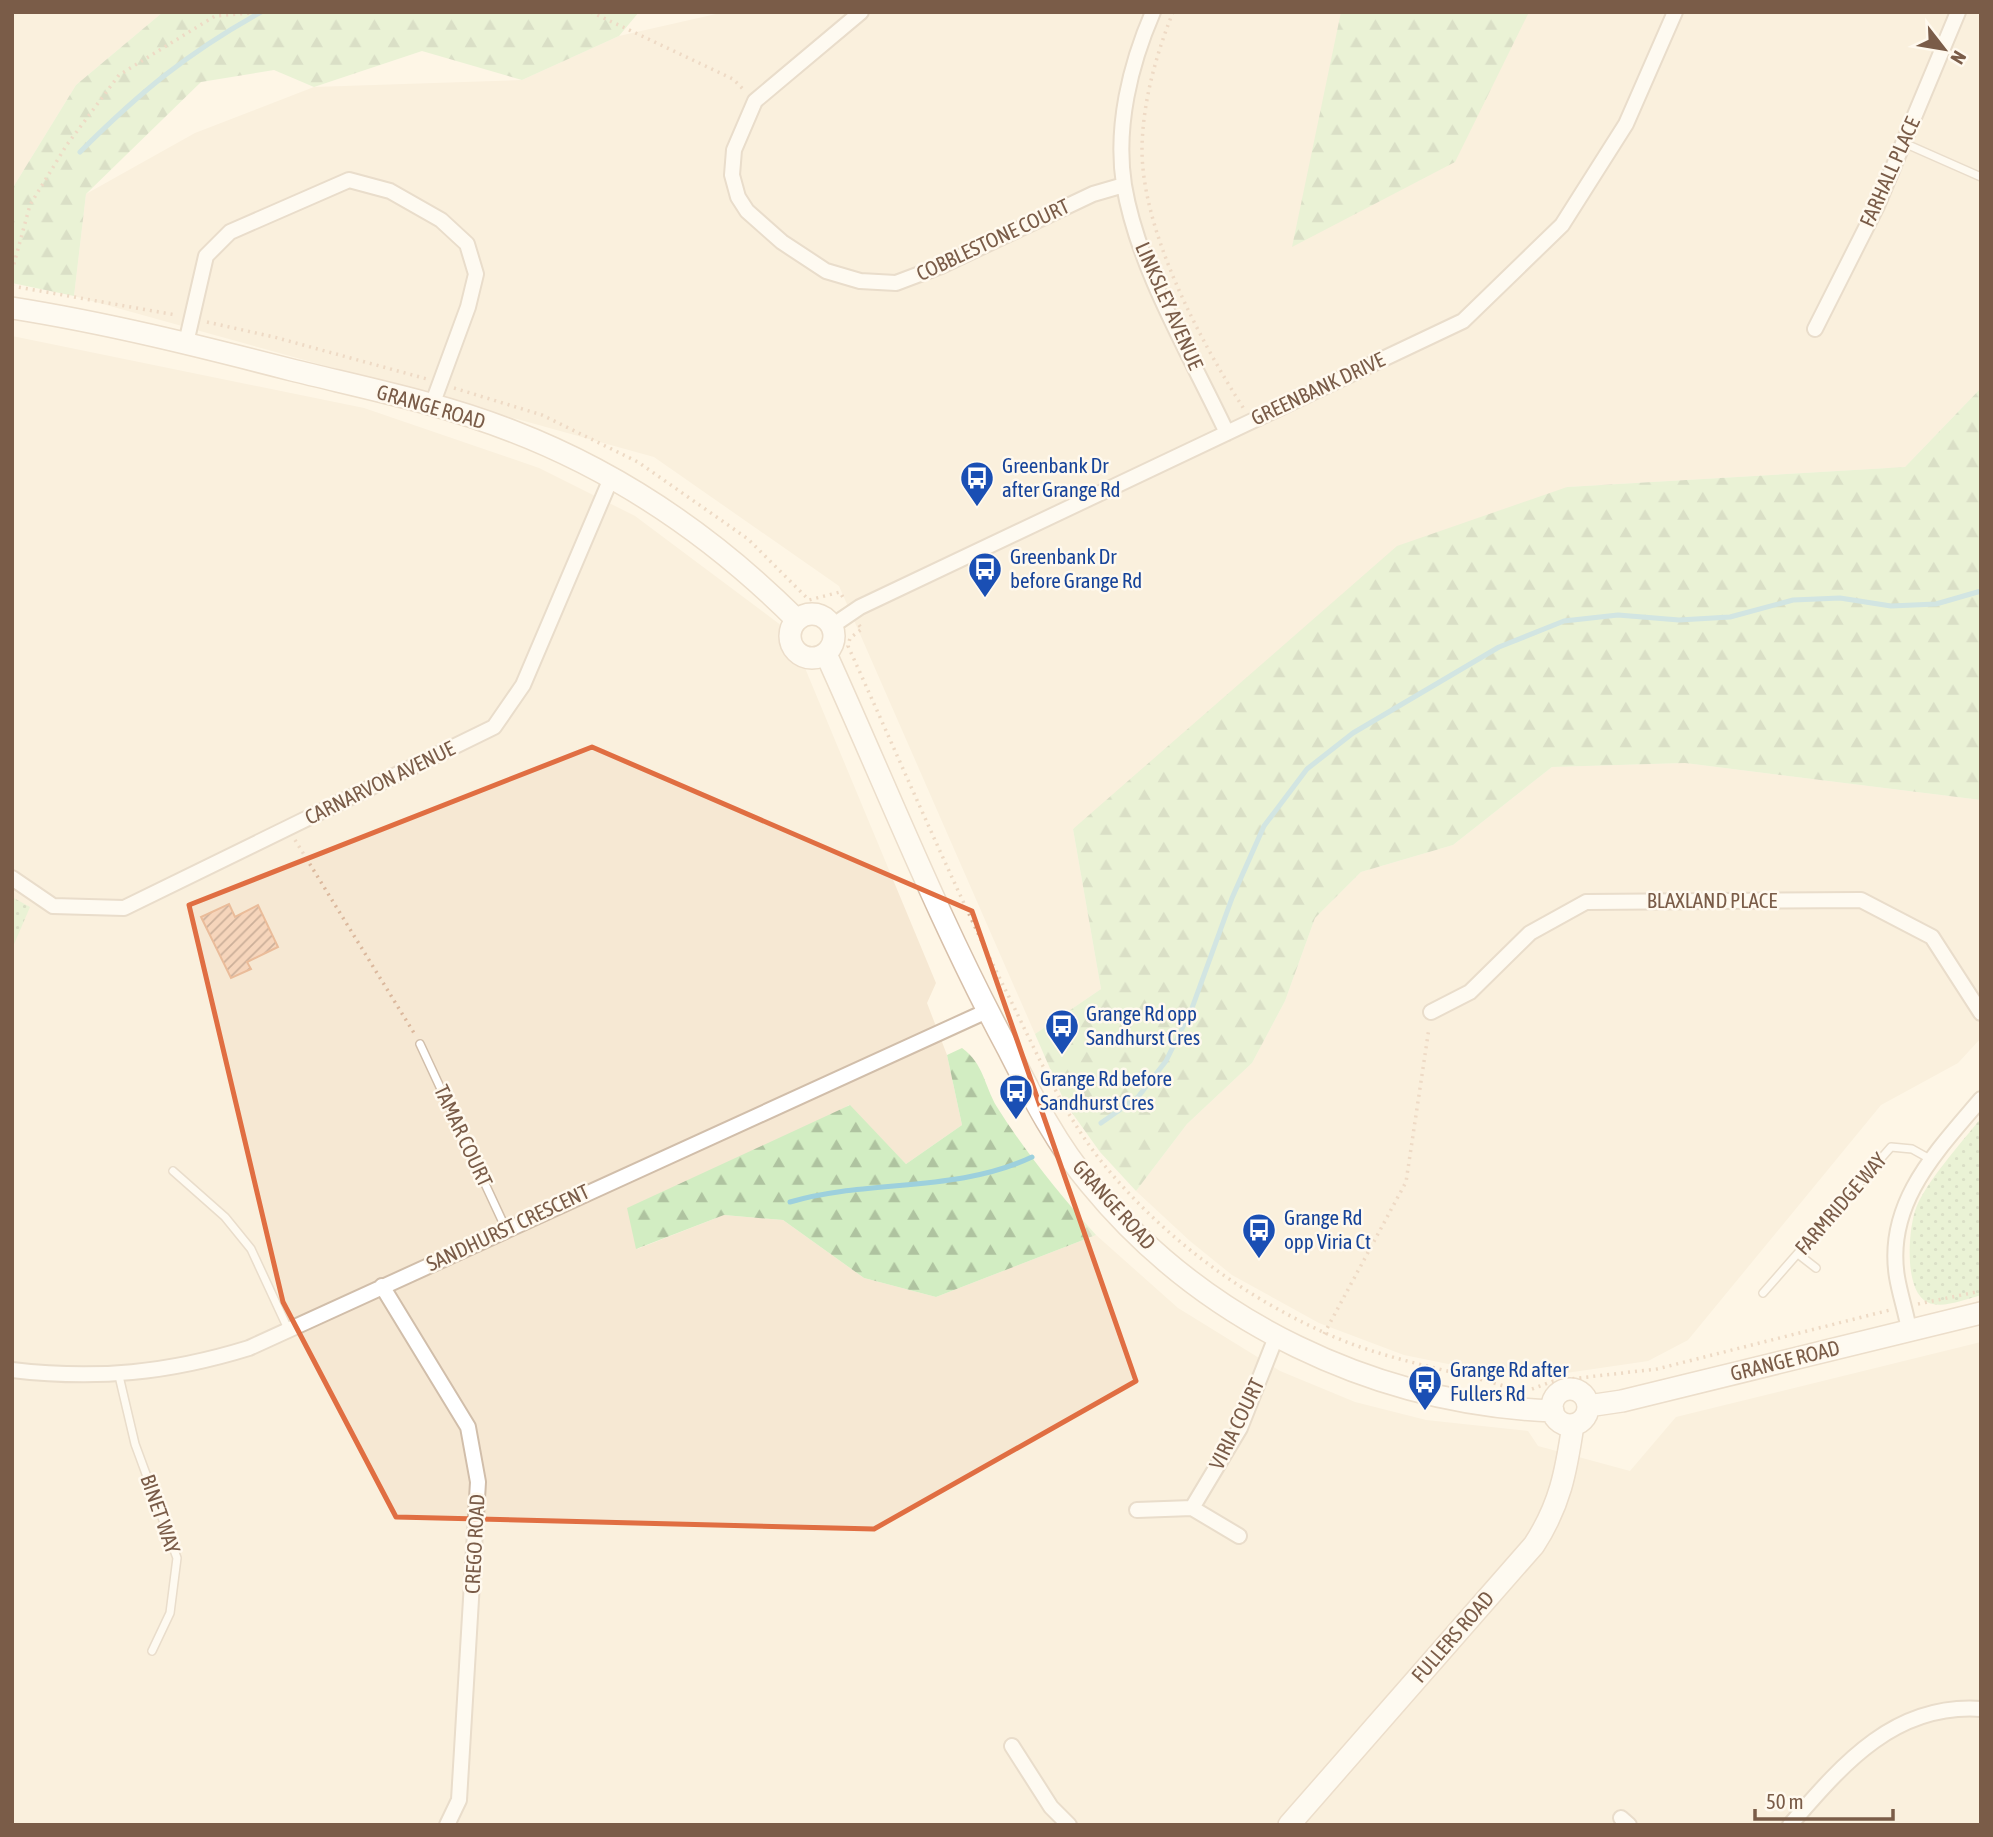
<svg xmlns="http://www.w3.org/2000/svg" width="1993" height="1837" font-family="'Asap Condensed',sans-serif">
<defs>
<pattern id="forest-firs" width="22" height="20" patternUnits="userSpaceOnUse" patternTransform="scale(1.75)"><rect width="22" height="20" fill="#d2edc2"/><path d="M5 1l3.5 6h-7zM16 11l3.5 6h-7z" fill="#afc3a0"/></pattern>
<pattern id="park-dots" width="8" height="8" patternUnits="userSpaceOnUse" patternTransform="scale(1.75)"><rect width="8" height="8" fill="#d2edc2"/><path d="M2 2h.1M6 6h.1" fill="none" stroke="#afc3a0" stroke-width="1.8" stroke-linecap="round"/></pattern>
<pattern id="building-hatch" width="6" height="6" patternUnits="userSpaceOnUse" patternTransform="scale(1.75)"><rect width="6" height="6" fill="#f6d5bb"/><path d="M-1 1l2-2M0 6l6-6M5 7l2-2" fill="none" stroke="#ccb09a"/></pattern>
</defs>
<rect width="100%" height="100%" fill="#fef6e6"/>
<path fill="#f6e8d3" d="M12,12H163L76,85L12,189Z
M725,12H1981V388L1905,467L1567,487L1073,829L1101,989L1035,1034L839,586L654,457L74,296L86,194L195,133L314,87L522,80L619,36Z
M12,336L364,408L539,468L635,516L790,632L936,983L927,1003L947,1055L962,1125L906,1164L849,1105L637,1249L724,1215L783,1220L864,1278L936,1297L1096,1235L1178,1308L1280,1371L1355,1402L1426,1420L1528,1431L1538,1446L1630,1471L1676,1417L1981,1342V1825H12Z
M1685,763L1981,800V1038L1958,1063L1881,1105L1688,1340L1648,1361L1566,1373L1478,1370L1404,1355L1319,1323L1232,1275L1190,1241L1136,1191L1187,1124L1252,1063L1285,1001L1315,918L1361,872L1453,845L1552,767Z"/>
<path fill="url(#forest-firs)" d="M163,12H639L619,36L522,80L422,51L314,87L274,70L201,82L86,194L74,296L12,283V189L76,85Z
M1341,12H1529L1455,162L1292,247Z
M1981,388V800L1685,763L1552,767L1453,845L1361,872L1315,918L1285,1001L1252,1063L1187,1124L1136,1191L1100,1152L1065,1103L1035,1034L1101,989L1073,829L1397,546L1567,487L1905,467Z
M962,1048C984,1064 984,1085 997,1107C1026,1153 1060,1195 1096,1235L936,1297L864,1278L783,1220L724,1215L636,1249L627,1208L850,1105L906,1164L962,1125L947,1055Z"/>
<path fill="url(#park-dots)" d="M12,897L30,907L12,949Z
M1981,1118V1295C1967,1299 1947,1307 1933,1304C1903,1299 1908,1233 1915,1211C1923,1185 1963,1141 1981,1118Z"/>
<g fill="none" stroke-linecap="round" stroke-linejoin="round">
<path stroke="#9dd0dd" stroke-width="5" d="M80,152C139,93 187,53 261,12
M1101,1123L1138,1097L1166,1061L1192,1008L1232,898L1264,826L1307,769L1353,733L1499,647L1564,621L1618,615L1679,620L1730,617L1793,600L1840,598L1891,606L1936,604L1981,591
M790,1202C869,1179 956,1193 1032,1157"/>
</g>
<path fill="url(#building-hatch)" stroke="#eabc9a" stroke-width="2" d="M229,904L235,917L258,905L278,947L247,962L251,969L231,978L201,917Z"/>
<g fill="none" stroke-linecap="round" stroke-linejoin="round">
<g stroke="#d1beaa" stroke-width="10">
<path id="lane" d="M1904,143L1981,177
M420,1044L506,1229
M173,1171L225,1217L251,1249L289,1331
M1798,1254L1816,1268
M1763,1293L1891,1147L1912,1149L1930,1159
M119,1376L135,1444L177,1558L170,1613L152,1651"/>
</g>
<g stroke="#d1beaa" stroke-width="18">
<path id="street" d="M861,12L755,101L734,150L732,175L738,197L747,211L782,242L826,271L860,281L896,283L941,266L1093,194L1124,185
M1153,12C1130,65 1115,127 1124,185C1138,269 1191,356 1227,433
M1815,329L1877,206L1958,12
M186,343L206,256L230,232L349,180L390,191L441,220L467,244L476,274L468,307L432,405
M832,626L860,607L1463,321L1562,225L1626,124L1675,12
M12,878L53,906L124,908L494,727L523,685L612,476
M1431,1012L1470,992L1530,933L1586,902L1861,900L1932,937L1981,1013
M382,1286L468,1427L478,1482L459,1800L447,1825
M1909,1330C1906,1312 1900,1295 1897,1277C1885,1203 1937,1151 1981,1099
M12,1370C97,1380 168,1373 249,1348L987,1011
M1137,1510L1192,1508
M1239,1536L1192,1508L1240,1428L1276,1337
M1012,1746L1051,1807L1069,1825
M1621,1818L1629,1825
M1790,1825C1842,1765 1894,1703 1981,1709"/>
</g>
<g stroke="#d7c0aa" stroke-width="24">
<path id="secondary" d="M12,308C107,323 199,346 292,370C365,388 441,403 512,431C621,473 715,538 797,620
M790 636a22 22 0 1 1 44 0a22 22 0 1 1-44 0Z
M826,654C886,786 939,921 1008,1049C1032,1096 1056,1144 1090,1184C1203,1322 1375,1404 1553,1411
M1552 1407a18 18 0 1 1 36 0a18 18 0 1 1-36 0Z
M1588,1406L1622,1401L1981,1313
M1289,1825L1534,1545C1560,1505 1566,1472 1573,1425"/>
</g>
<path stroke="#dbb89d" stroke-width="3.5" stroke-dasharray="2 5" stroke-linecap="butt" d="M591,12L733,79L744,90
M1173,12C1156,55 1143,101 1142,147C1141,230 1200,341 1244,409
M12,271L30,205L66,146L119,75L215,16L261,12
M12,286L176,315
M207,322L274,337L427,379
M454,388L542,415L638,462L748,539L809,600L840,592L845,601
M859,625L862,629L850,638L848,646C902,765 953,885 1011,1001C1039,1058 1065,1117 1105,1166C1165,1239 1245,1298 1332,1336C1387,1360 1447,1369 1504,1386
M295,840L414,1033
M1918,1304L1981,1291
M1324,1334L1406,1182L1429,1028
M1532,1389L1553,1381L1657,1369L1890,1310"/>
<use href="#lane" stroke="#fff" stroke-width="7"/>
<use href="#street" stroke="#fff" stroke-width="14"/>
<use href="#secondary" stroke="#fff" stroke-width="21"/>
</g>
<path d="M0 0H1993V1837H0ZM592,747L972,911L1136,1381L874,1529L396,1517L283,1302L189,905Z" fill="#fef6e6" fill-opacity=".55" fill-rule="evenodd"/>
<path fill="none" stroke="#e06e42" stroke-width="5" stroke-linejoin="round" d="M592,747L972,911L1136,1381L874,1529L396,1517L283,1302L189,905Z"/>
<defs>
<g id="bus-pin" transform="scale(1.75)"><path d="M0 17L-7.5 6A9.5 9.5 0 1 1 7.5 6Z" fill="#1a4fb4" stroke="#fff9ee"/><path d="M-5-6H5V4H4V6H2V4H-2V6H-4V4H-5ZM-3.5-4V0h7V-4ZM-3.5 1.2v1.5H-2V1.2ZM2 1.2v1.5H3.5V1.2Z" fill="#fff"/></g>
</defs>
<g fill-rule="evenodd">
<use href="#bus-pin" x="977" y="478"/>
<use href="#bus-pin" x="985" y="569"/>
<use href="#bus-pin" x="1062" y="1026"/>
<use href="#bus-pin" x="1016" y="1091"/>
<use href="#bus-pin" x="1259" y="1230"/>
<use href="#bus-pin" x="1425" y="1382"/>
</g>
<g text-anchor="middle" stroke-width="5" stroke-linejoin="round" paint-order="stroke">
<g font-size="21" fill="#7a5c48" stroke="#fff9ee">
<text transform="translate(1890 172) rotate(-66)" y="7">FARHALL PLACE</text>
<text transform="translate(993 240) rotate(-25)" y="7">COBBLESTONE COURT</text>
<text transform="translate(1169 306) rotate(66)" y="7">LINKSLEY AVENUE</text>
<text transform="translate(1318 389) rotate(-25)" y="7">GREENBANK DRIVE</text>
<text transform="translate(431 407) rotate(16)" y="7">GRANGE ROAD</text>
<text transform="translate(380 783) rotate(-26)" y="7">CARNARVON AVENUE</text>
<text x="1712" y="908">BLAXLAND PLACE</text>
<text transform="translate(463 1136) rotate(65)" y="7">TAMAR COURT</text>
<text transform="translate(1841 1204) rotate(-49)" y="7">FARMRIDGE WAY</text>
<text transform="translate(1114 1205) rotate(48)" y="7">GRANGE ROAD</text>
<text transform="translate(508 1228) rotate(-25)" y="7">SANDHURST CRESCENT</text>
<text transform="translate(1785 1361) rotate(-14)" y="7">GRANGE ROAD</text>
<text transform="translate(1237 1424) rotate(-64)" y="7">VIRIA COURT</text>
<text transform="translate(160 1514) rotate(71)" y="7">BINET WAY</text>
<text transform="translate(475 1544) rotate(-87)" y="7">CREGO ROAD</text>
<text transform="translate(1453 1637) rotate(-49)" y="7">FULLERS ROAD</text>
</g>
<g font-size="21" fill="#164399" stroke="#fff9ee" text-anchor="start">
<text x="1002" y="473">Greenbank Dr<tspan x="1002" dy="24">after Grange Rd</tspan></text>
<text x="1010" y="564">Greenbank Dr<tspan x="1010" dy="24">before Grange Rd</tspan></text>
<text x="1086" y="1021">Grange Rd opp<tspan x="1086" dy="24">Sandhurst Cres</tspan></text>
<text x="1040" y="1086">Grange Rd before<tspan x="1040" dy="24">Sandhurst Cres</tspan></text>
<text x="1284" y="1225">Grange Rd<tspan x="1284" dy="24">opp Viria Ct</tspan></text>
<text x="1450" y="1377">Grange Rd after<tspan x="1450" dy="24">Fullers Rd</tspan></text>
</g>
</g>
<rect width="1993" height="1837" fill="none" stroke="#7a5c48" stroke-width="28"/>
<g transform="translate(1944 49) rotate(121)" stroke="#fff9ee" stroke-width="5" paint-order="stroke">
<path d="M0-5L12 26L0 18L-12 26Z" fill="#7a5c48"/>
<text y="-10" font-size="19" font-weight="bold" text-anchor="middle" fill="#7a5c48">N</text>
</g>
<path d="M1755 1809v10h138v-10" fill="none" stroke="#7a5c48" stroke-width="3.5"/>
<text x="1766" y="1809" font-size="21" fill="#7a5c48" stroke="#fff9ee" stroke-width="5" paint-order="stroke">50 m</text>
</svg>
